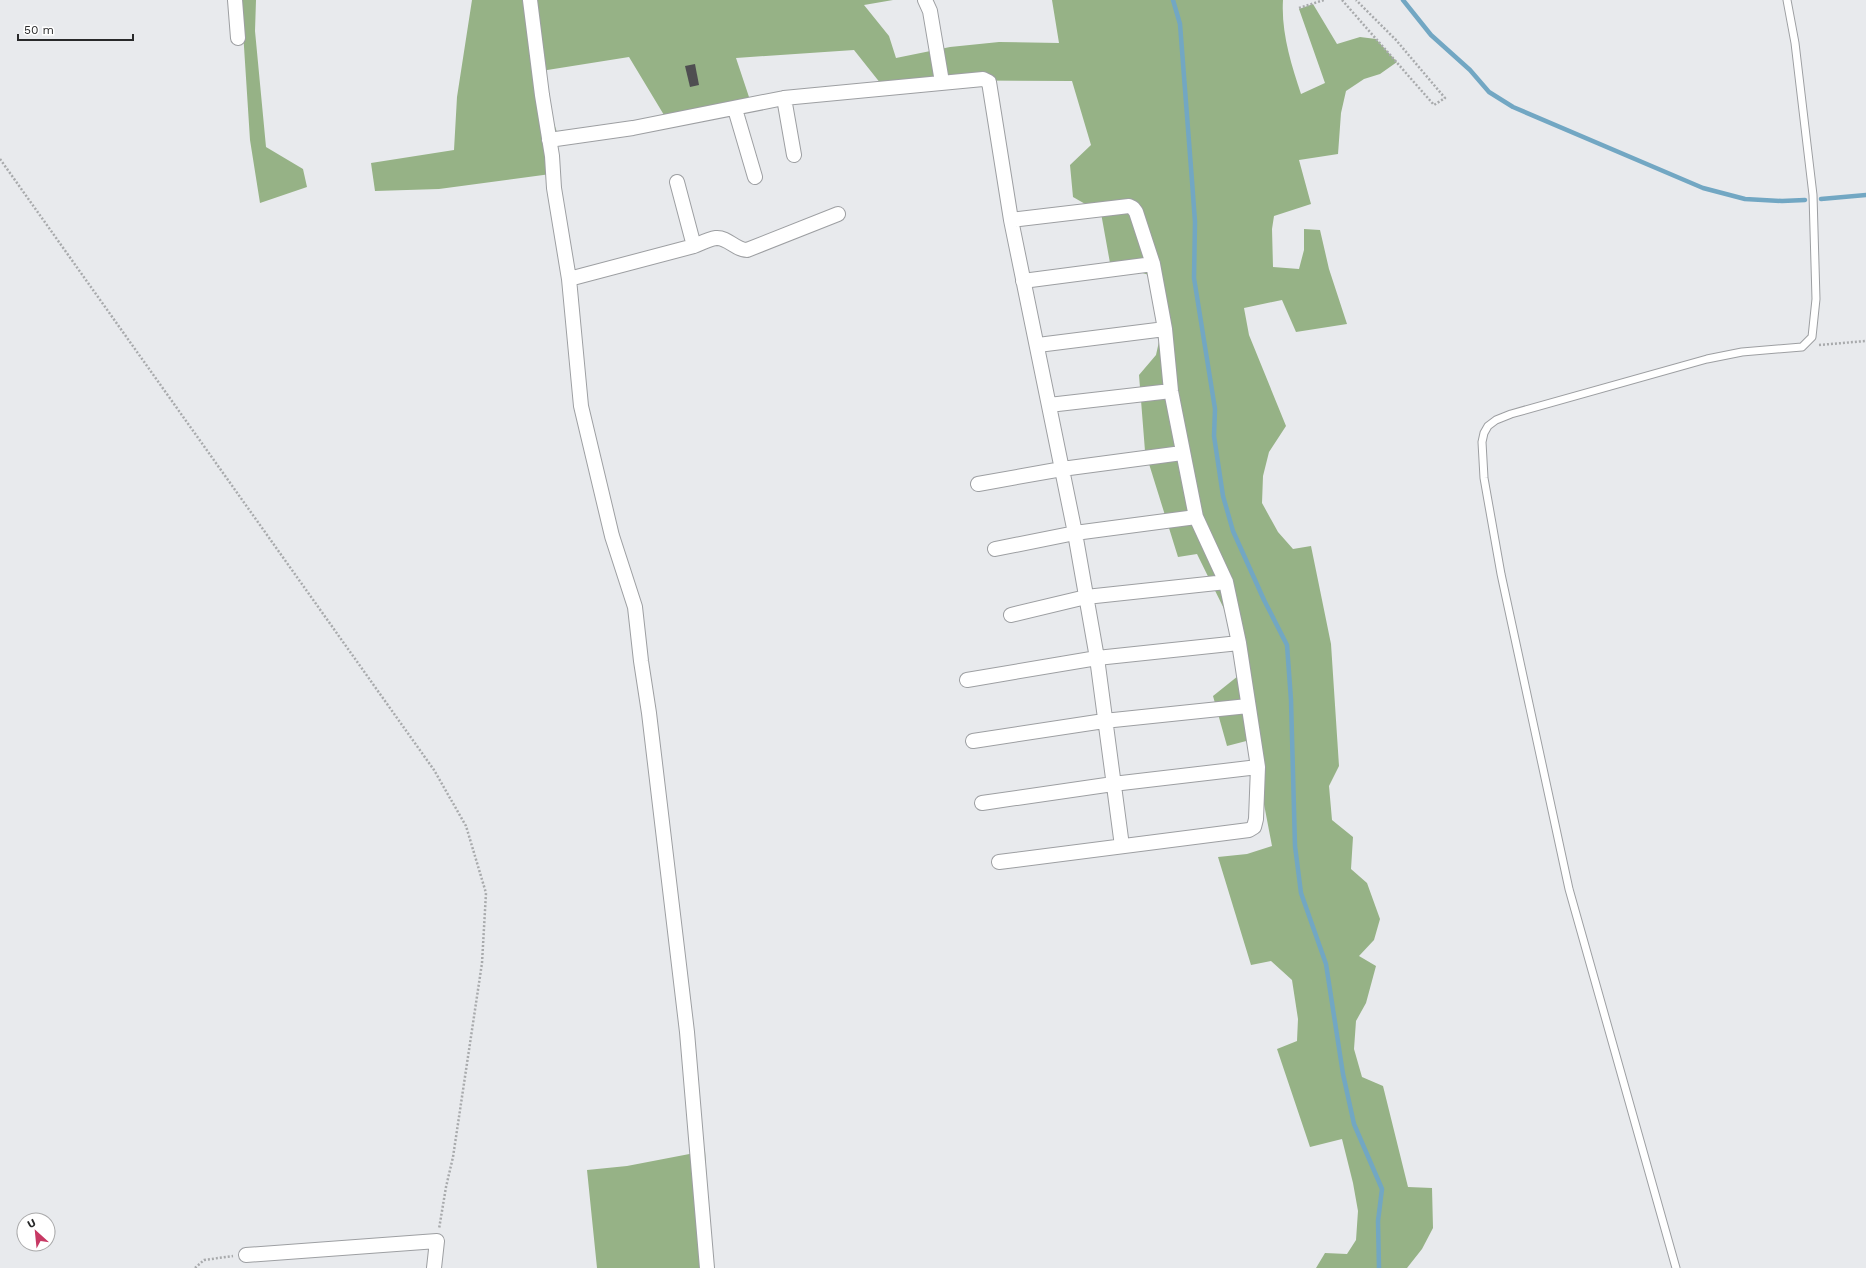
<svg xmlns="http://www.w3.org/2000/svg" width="1866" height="1268" font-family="'Work Sans',sans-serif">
<rect width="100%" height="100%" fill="#e8eaed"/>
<path fill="#96b286" d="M241,0H256L255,31L266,147L303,169L307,187L260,203L250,140Z
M472,0H893L864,5L889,36L896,58L950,47L999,42L1059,43L1052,0H1283C1281,32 1291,64 1301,94L1325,83L1299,9L1313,4L1337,44L1360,37L1376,39L1397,62L1380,74L1364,79L1346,91L1341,113L1338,154L1299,160L1311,204L1274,216L1272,229L1273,267L1299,269L1304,250V229L1320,230L1329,269L1347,324L1296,332L1282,300L1244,308L1249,335L1286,426L1269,452L1263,476L1262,503L1278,532L1293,549L1311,546L1331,644L1339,766L1329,786L1332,820L1353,837L1351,869L1367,883L1380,919L1374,940L1359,956L1376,966L1366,1003L1356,1021L1354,1049L1362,1077L1383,1086L1408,1187L1432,1188L1433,1228L1422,1249L1407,1268H1316L1325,1253L1347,1254L1356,1240L1358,1211L1353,1183L1342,1139L1310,1147L1277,1049L1297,1041L1298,1019L1292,980L1271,961L1251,965L1218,857L1247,854L1272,846L1258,773L1254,739L1227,746L1213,696L1248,668L1229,619L1197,554L1178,557L1145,451L1139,375L1156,355L1164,319L1149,275L1110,263L1101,213L1073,197L1070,165L1091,145L1072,81L904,80L881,84L854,50L736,58L753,109L667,120L629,57L541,71L544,96L557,132L558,173L439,189L375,191L371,163L454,150L457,97Z
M705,1151L712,1268H597L587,1170L627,1166Z"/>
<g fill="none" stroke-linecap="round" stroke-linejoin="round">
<path stroke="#72a7c3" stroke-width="4.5" d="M1173,0L1180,24L1192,181L1195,222L1194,278L1215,409L1214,436L1223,496L1233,531L1264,600L1287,645L1291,700L1295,846L1301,893L1326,964L1343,1074L1354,1124L1382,1189L1378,1221L1379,1268
M1403,0L1431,35L1470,70L1489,92L1513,107L1703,188L1745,199L1782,201L1805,200
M1821,199L1866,195"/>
</g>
<path fill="#4f4e51" d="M695,64L699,85L690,87L685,66Z"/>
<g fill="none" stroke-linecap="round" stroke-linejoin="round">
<g stroke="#9d9fa2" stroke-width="9">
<path id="service" d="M1676,1268L1569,889L1501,574L1484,478L1482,442L1484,433L1488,426L1496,420L1511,414L1707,359L1742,352L1802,347L1812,337L1816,299L1813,195L1795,43L1787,0"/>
</g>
<g stroke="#9d9fa2" stroke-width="16">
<path id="minor" d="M235,0L238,38
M530,0L542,95L552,156L554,188L569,279L581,406L612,536L635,607L641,661L649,713L687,1032L707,1268
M925,0L930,11L942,82
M784,98L794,155
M735,109L755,177
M549,140L633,128L784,98L983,79L989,82L1011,220L1075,533L1097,658L1122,846
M694,246C701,243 709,239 716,238C728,237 735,250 747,250L838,214
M569,279L694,246L677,182
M1023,281L1153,264
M1038,345L1165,329
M1049,405L1171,391
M978,484L1062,469L1182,453
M995,549L1075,533L1196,517
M1011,615L1086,597L1226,582
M967,680L1097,658L1239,643
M973,741L1104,721L1248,706
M982,803L1113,784L1258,767
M999,862L1249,830L1254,827L1256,819L1258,767L1239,643L1226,582L1196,517L1171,391L1165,329L1153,264L1136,212L1133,208L1129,206L1011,220
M246,1255L437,1241L434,1268"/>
</g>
<path stroke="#a8aaac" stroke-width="2.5" stroke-dasharray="2 2" stroke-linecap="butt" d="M1342,0L1434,105L1445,98L1396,40L1356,0
M1299,8L1324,0
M0,159L434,770L466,826L486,893L482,963L453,1157L446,1187L439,1229
M1819,345L1866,341
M195,1268L204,1260L233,1256"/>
<use href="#service" stroke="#fff" stroke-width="7"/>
<use href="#minor" stroke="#fff" stroke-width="14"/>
</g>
<g transform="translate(36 1232) rotate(333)"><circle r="19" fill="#ffffff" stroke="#a9a9aa"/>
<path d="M0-3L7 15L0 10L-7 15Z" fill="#c73964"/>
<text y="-6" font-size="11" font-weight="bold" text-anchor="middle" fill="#28292a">U</text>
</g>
<path d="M18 34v6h115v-6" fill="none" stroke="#28292a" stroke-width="2"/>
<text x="24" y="34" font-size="12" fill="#28292a" stroke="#ffffff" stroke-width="3" paint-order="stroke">50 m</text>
</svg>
